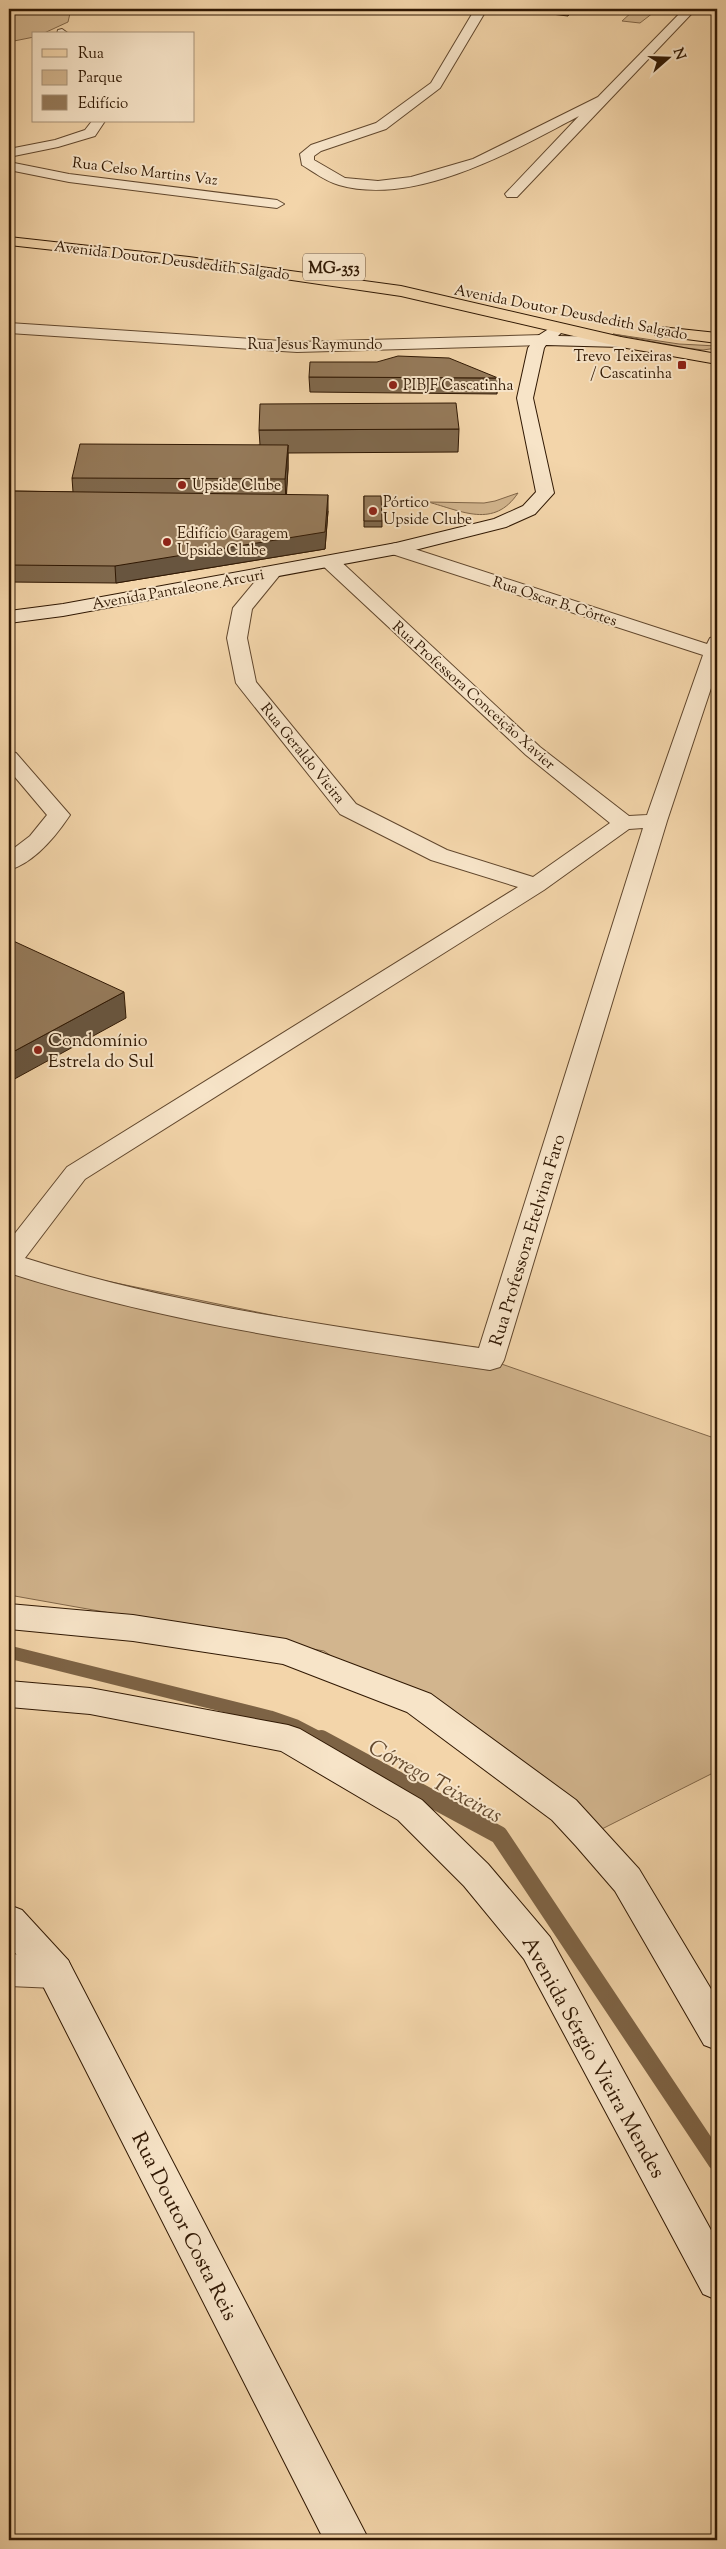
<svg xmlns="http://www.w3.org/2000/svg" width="726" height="2549" font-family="'Sorts Mill Goudy',serif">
<rect width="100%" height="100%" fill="#f3d5aa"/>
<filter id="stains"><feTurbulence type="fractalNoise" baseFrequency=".004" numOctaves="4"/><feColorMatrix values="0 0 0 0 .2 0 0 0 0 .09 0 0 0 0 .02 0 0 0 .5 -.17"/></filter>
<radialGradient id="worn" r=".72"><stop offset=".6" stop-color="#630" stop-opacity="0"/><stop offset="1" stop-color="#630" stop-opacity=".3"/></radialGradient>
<path fill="#d2b58e" stroke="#816648" d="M9,9H71L68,22L42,34H34V37L9,42Z
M610,9H658L640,23L622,21L633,11Z
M613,334L679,344L717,346V348L703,350L687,348Z
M518,493C494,529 462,511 428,502L484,503L495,501Z
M9,1261L490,1360L717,1439V1771L588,1836L324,1651L9,1595Z"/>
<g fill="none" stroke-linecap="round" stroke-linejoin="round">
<path stroke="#7d6345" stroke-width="13" d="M9,1652L270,1717L296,1726L323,1740"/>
<path stroke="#7d6345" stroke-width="18" d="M321,1739L499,1835L717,2162"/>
<g stroke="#61472d" stroke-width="2">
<path id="street" d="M475,9H487L440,88L386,129L321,151L314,156V160L345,178L378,181L411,177L473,159L598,97L684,9H696L517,197H507L505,194L579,116C515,150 415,207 339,185C325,181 314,172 302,165L300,154L311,145L376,123L431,83Z
M62,29L69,34H57L58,30Z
M92,121H105L95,136L58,147L9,157V149L55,140L85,130Z
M9,162L69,174L277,200L284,204L277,208L69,182L9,170Z
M9,323L297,342L542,335L550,340L542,345L297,352L9,333Z
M396,543L707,644L710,638L717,636V670L667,821L504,1360L500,1367L490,1370C327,1346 166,1323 9,1273V1241L67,1167L518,887L431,860L340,814L239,687L236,683L227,638L233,608L267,567H281L283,571L252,609L247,638L256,682L356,804L447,850L533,877L610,823L526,755L322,565L320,561L322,557H336L540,747L629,816L647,815L703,655L389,553L387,549L389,545ZM643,828L479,1348C326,1325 173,1305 25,1258L85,1179L544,890L629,829Z
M9,751L16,753L70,815C56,836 34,863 9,870V852L30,836L47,815L9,770Z
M9,1954L55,1956L68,1960L73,1972L68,1984L55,1988L9,1986Z"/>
</g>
<g stroke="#301803" stroke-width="2">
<path id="secondary" d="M558,323L566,328L558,336L621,337L629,342L621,347L546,345L544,348L533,398L554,493L535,514L506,527L403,553L63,616L9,623V611L63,604L396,543L494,519L523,506L536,492L517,398L528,348L536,337Z
M9,1604L133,1615L286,1639L431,1694L576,1800L639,1869L717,1999V2050L704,2045L615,1891L576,1846L552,1820L407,1712L283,1664L133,1641L9,1629Z
M9,1681L90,1688L288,1725L300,1729L422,1800L488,1864L550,1937L717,2241V2300L703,2294L524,1959L464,1886L398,1820L281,1751L90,1714L9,1707Z
M9,1905L22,1910L68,1960L369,2540H324L42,1984L9,1946Z"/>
</g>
<g stroke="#301803" stroke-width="2">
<path id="primary" d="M9,237L189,257L401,286L621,337L717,354V364L621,347L401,296L189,265L9,245Z
M661,327L717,333V343L655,335L653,332Z"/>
</g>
<use href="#street" fill="#f7e4c8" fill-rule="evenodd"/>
<use href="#secondary" fill="#f7e4c8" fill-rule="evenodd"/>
<use href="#primary" fill="#f3d5aa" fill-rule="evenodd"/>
</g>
<path fill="#80694d" stroke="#301803" d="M518,9H575L568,16L518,10Z
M309,377L498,378L497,394L310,392Z
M459,429L458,452L288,453V469L286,494L328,511L325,549L116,583L9,582V491L73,492L72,478L260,445L259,430Z
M364,496L382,521V527H364Z"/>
<path fill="#68553f" stroke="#301803" d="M568,9H575L568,16Z
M288,445V469L286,503L285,479Z
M328,495V511L325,549L116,583L115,566Z
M124,992L126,1018L9,1082V1054Z"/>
<path fill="#957a5a" stroke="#301803" d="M398,356L449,358L498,378L309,377L310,362H377Z
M456,403L459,429L259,430L260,404Z
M80,444L288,445L285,479L72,478Z
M9,491L328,495L325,532L115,566L9,565Z
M364,496H381L382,521H364Z
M9,939L124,992L9,1054Z"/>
<g fill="#8f2418" stroke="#f7e4c8" stroke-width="2">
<rect x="677" y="360" width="10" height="10" rx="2.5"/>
<circle cx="393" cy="385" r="5"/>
<circle cx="182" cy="485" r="5"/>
<circle cx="373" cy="511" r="5"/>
<circle cx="167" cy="542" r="5"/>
<circle cx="38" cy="1050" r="5"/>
</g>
<g text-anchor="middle" stroke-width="4" stroke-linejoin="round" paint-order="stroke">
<g font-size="15" fill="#301803" stroke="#f7e4c8">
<text transform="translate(145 171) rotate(7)" y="5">Rua Celso Martins Vaz</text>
<text transform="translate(172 260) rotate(7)" y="5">Avenida Doutor Deusdedith Salgado</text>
<text transform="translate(571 312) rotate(11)" y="5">Avenida Doutor Deusdedith Salgado</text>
<text x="315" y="349">Rua Jesus Raymundo</text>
<text transform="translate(178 589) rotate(-10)" y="5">Avenida Pantaleone Arcuri</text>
<text transform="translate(555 601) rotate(18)" y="5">Rua Oscar B. Côrtes</text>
<text transform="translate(474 695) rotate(42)" y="5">Rua Professora Conceição Xavier</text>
<text transform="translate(303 753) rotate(51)" y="5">Rua Geraldo Vieira</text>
</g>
<g font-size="15" fill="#301803" stroke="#f7e4c8" text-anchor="start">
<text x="672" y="361" text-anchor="end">Trevo Teixeiras<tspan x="672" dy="17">/ Cascatinha</tspan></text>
<text x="403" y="390">PIBJF Cascatinha</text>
<text x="192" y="490">Upside Clube</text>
<text x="383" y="507">Pórtico<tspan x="383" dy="17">Upside Clube</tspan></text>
<text x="177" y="538">Edifício Garagem<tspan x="177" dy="17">Upside Clube</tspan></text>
</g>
<rect fill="#f7e4c8" stroke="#6c553e" stroke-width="1" x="303" y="253.5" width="62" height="27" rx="4"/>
<g font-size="16" font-weight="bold" fill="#301803">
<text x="334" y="273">MG-353</text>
</g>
<g font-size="18" fill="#301803" stroke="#f7e4c8" text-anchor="start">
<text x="48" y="1046">Condomínio<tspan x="48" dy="21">Estrela do Sul</tspan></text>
</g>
<g font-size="18" fill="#301803" stroke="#f7e4c8">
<text transform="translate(527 1240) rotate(-73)" y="6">Rua Professora Etelvina Faro</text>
</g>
<g font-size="21" fill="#301803" stroke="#f7e4c8">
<text transform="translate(594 2057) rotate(61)" y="7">Avenida Sérgio Vieira Mendes</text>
<text transform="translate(185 2226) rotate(63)" y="7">Rua Doutor Costa Reis</text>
</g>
<g font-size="22" font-style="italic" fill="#644a2f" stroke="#f7e4c8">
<text transform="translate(436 1780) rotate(29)" y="8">Córrego Teixeiras</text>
</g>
</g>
<rect width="726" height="2549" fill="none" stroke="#f3d5aa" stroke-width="30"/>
<rect x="10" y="10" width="706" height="2529" fill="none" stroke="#301803" stroke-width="2.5"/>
<rect x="15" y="15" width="696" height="2519" fill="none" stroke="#301803"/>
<rect x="32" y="32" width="162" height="90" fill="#f7e4c8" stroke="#a79279"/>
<rect x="42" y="49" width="25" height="8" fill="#f3d5aa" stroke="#a79279"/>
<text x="78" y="58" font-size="15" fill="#301803">Rua</text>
<rect x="42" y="70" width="25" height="15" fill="#d2b58e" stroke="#a79279"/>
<text x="78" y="82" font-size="15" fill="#301803">Parque</text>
<rect x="42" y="95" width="25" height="15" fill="#957a5a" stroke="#a79279"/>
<text x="78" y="108" font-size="15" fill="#301803">Edifício</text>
<g transform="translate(668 58) rotate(70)" stroke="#f7e4c8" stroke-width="4" paint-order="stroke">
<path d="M0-4L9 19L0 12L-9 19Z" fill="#301803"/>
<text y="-8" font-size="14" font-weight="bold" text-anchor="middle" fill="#301803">N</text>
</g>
<rect width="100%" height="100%" filter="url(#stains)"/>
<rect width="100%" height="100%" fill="url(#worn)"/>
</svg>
